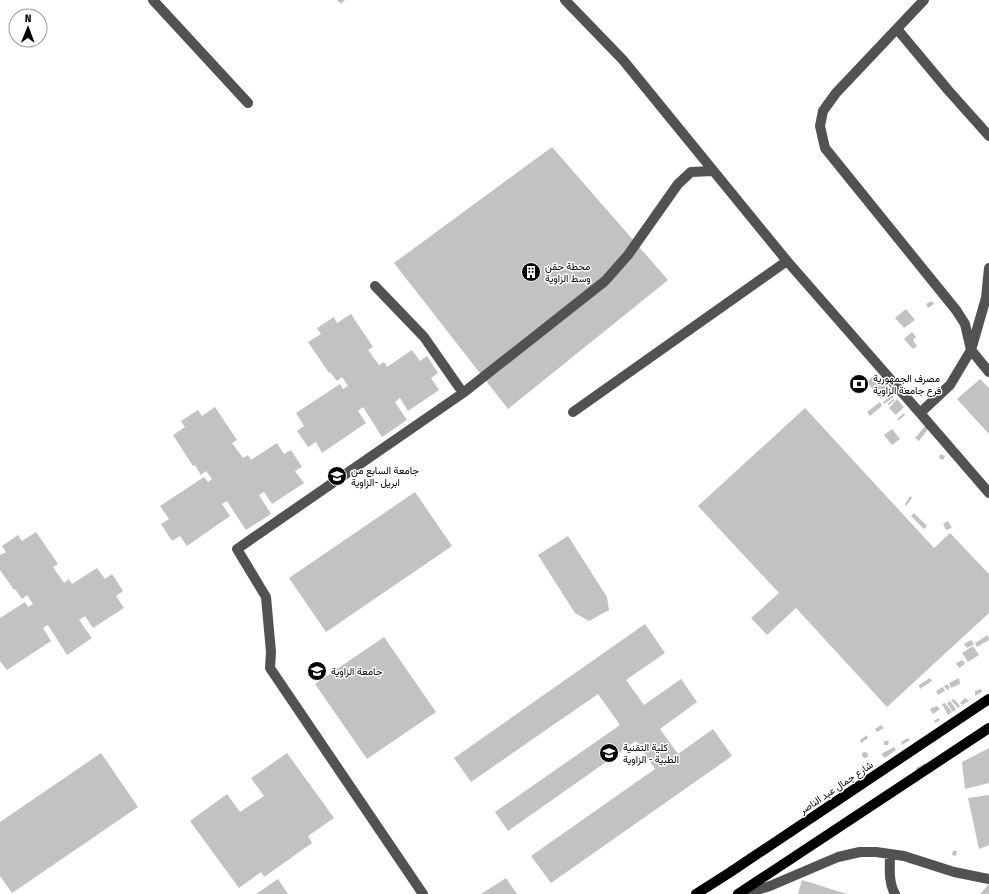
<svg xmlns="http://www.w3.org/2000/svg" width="989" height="894" font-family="'Fira Sans Condensed',Vazirmatn,sans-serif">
<rect width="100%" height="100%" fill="#fff"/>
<path fill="#c2c2c2" d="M337,0H345L341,4Z
M552,147L668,280L508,409L394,263Z
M932,301L934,304L928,308L926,304Z
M906,309L915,320L904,328L895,318Z
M351,314L373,347L368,350L379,365L384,362L387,367L412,350L420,361L427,356L438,373L431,378L439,390L408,411L400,398L395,402L407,420L382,437L363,407L358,411L366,423L322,453L316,442L308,447L297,431L304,426L296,413L340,384L343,389L348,386L342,377L337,381L330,372L329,373L308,342L321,334L317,328L334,317L337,323Z
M912,332L916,337L913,340L917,346L913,349L904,339Z
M876,373L891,391L881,399L867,382Z
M980,379L989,388V434L957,399Z
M892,395L894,397L884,404L883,402Z
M894,399L895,400L889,405L887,404Z
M897,399L904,407L896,415L889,408Z
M880,402L882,406L870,416L867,412Z
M215,407L237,440L232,443L243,458L248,455L251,460L277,443L284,454L291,450L302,467L295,471L304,483L272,504L264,492L259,495L271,514L246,530L227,501L222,504L230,516L187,546L180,536L172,541L161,524L169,519L160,506L204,477L208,482L212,479L206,471L201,475L195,465L193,466L173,435L185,427L181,421L198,410L202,416Z
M805,408L934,548L950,533L989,574V613L887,707L796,608L767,635L751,618L779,593L698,506Z
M904,413L905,415L899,420L897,419Z
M926,425L928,429L919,441L915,438Z
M892,429L900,439L892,445L884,435Z
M940,454L945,456L943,460L939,458Z
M415,492L452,546L326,632L289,578Z
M910,496L912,498L906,506L905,504Z
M914,513L927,526L924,529L911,516Z
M948,521L952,528L946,530L943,524Z
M36,532L58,564L53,567L64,583L69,579L72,584L97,568L105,579L112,574L123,591L116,596L124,608L93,628L85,616L79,620L92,638L67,655L48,625L43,628L51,641L7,670L0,661V618L25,602L28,607L33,604L27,595L22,599L15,589L14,590L0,570V555L6,552L2,546L18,535L22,541Z
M568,536L607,597L609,610L589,621L575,613L538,555Z
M645,624L665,653L626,680L644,705L681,679L697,702L660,729L678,754L713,729L732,756L551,883L531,856L655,769L636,741L508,831L495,812L620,725L598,694L471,782L454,758Z
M988,635L989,640L977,647L975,643Z
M384,637L436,712L367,759L315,684Z
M971,640L974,644L967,648L964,644Z
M973,646L979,655L968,662L962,653Z
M963,660L965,664L959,668L956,663Z
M930,678L932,681L920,689L919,685Z
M959,678L960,684L951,688L949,683Z
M947,684L950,688L947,690L944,686Z
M943,687L945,691L938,695L936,691Z
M981,689L982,692L975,696V691Z
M965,698L969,701L962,705L960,703Z
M954,699L960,706L958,708L951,700Z
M950,701L956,709L953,712L947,703Z
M945,703L952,712L948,715L942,704Z
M937,706L940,709L933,714L930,709Z
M938,718L940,720L935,723L934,721Z
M881,725L884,728L877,732L875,729Z
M867,735L868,738L861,743L860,740Z
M908,738L910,740L902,745L901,742Z
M884,741H889L888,745H884Z
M894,747L896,750L885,758L881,754Z
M989,748V783L965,789L962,762Z
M862 755a3 3 0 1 1 6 0a3 3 0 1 1-6 0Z
M101,753L138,807L12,893L0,876V822Z
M287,753L334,818L308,836L312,843L264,877L261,872L239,888L190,821L227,794L240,812L264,796L251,778Z
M925,763L926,765L916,771V768Z
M866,765L869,767L862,774L860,770Z
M989,795V845L979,849L968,798Z
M953,851H957L956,856L952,855Z
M506,878L517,894H481Z
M278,879L288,894H256Z
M802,880L847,894H798Z
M989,884V894H980Z"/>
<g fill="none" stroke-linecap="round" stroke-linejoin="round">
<path stroke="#525252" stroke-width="10" d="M153,0L248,103
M565,0L623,60L787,261L920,413L989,493
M924,0L836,93L823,111L820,126L825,148L956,310L965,324L971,350L989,372
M897,29L948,90L989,136
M375,286L424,337L463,393
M573,412L787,261
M920,413L950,385L971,350L986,298L989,268
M890,854C890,867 888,882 895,894
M423,894L270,668L271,652L266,597L237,549L463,393L605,281L628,255L678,184L691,172L713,171
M744,894L770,886L838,857L860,852H876L904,856L954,872L989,879"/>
<path stroke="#000" stroke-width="10" d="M696,894L729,873L989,699
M738,894L989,728"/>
</g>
<defs>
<g id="building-disc" transform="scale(1)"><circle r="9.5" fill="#000" stroke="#fff"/><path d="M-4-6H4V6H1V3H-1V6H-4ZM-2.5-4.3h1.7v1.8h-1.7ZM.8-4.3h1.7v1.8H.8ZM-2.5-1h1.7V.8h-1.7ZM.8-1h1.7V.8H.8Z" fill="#fff"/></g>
<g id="bank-disc" transform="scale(1)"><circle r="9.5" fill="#000" stroke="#fff"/><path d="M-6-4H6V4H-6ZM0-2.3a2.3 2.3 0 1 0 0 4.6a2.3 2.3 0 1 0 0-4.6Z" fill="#fff"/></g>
<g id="university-disc" transform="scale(1)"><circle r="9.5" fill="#000" stroke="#fff"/><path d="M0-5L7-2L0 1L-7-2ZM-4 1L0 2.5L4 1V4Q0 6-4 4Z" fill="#fff"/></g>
</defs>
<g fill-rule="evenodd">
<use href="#building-disc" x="531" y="272"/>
<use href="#bank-disc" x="859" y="384"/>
<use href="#university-disc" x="337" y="476"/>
<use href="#university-disc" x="317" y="671"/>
<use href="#university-disc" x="609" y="753"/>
</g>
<g text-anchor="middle" stroke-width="3" stroke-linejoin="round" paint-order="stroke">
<g font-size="10" fill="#000" stroke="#fff" text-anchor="start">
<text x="545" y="270">محطة حقن<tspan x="545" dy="12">وسط الزاوية</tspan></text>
<text x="873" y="382">مصرف الجمهورية<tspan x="873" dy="12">فرع جامعة الزاوية</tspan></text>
<text x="351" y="474">جامعة السابع من<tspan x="351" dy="12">ابريل -الزاوية</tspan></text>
<text x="331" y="675">جامعة الزاوية</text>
<text x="623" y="751">كلية التقنية<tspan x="623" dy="12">الطبية - الزاوية</tspan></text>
</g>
<g font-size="10" fill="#000" stroke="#fff">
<text transform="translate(836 787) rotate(-34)" y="4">شارع جمال عبد الناصر</text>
</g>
</g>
<g transform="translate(28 28) rotate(1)"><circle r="19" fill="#ffffff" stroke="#999999"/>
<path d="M0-3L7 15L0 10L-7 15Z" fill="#000000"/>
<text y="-6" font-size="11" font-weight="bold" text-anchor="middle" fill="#000000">N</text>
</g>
</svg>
